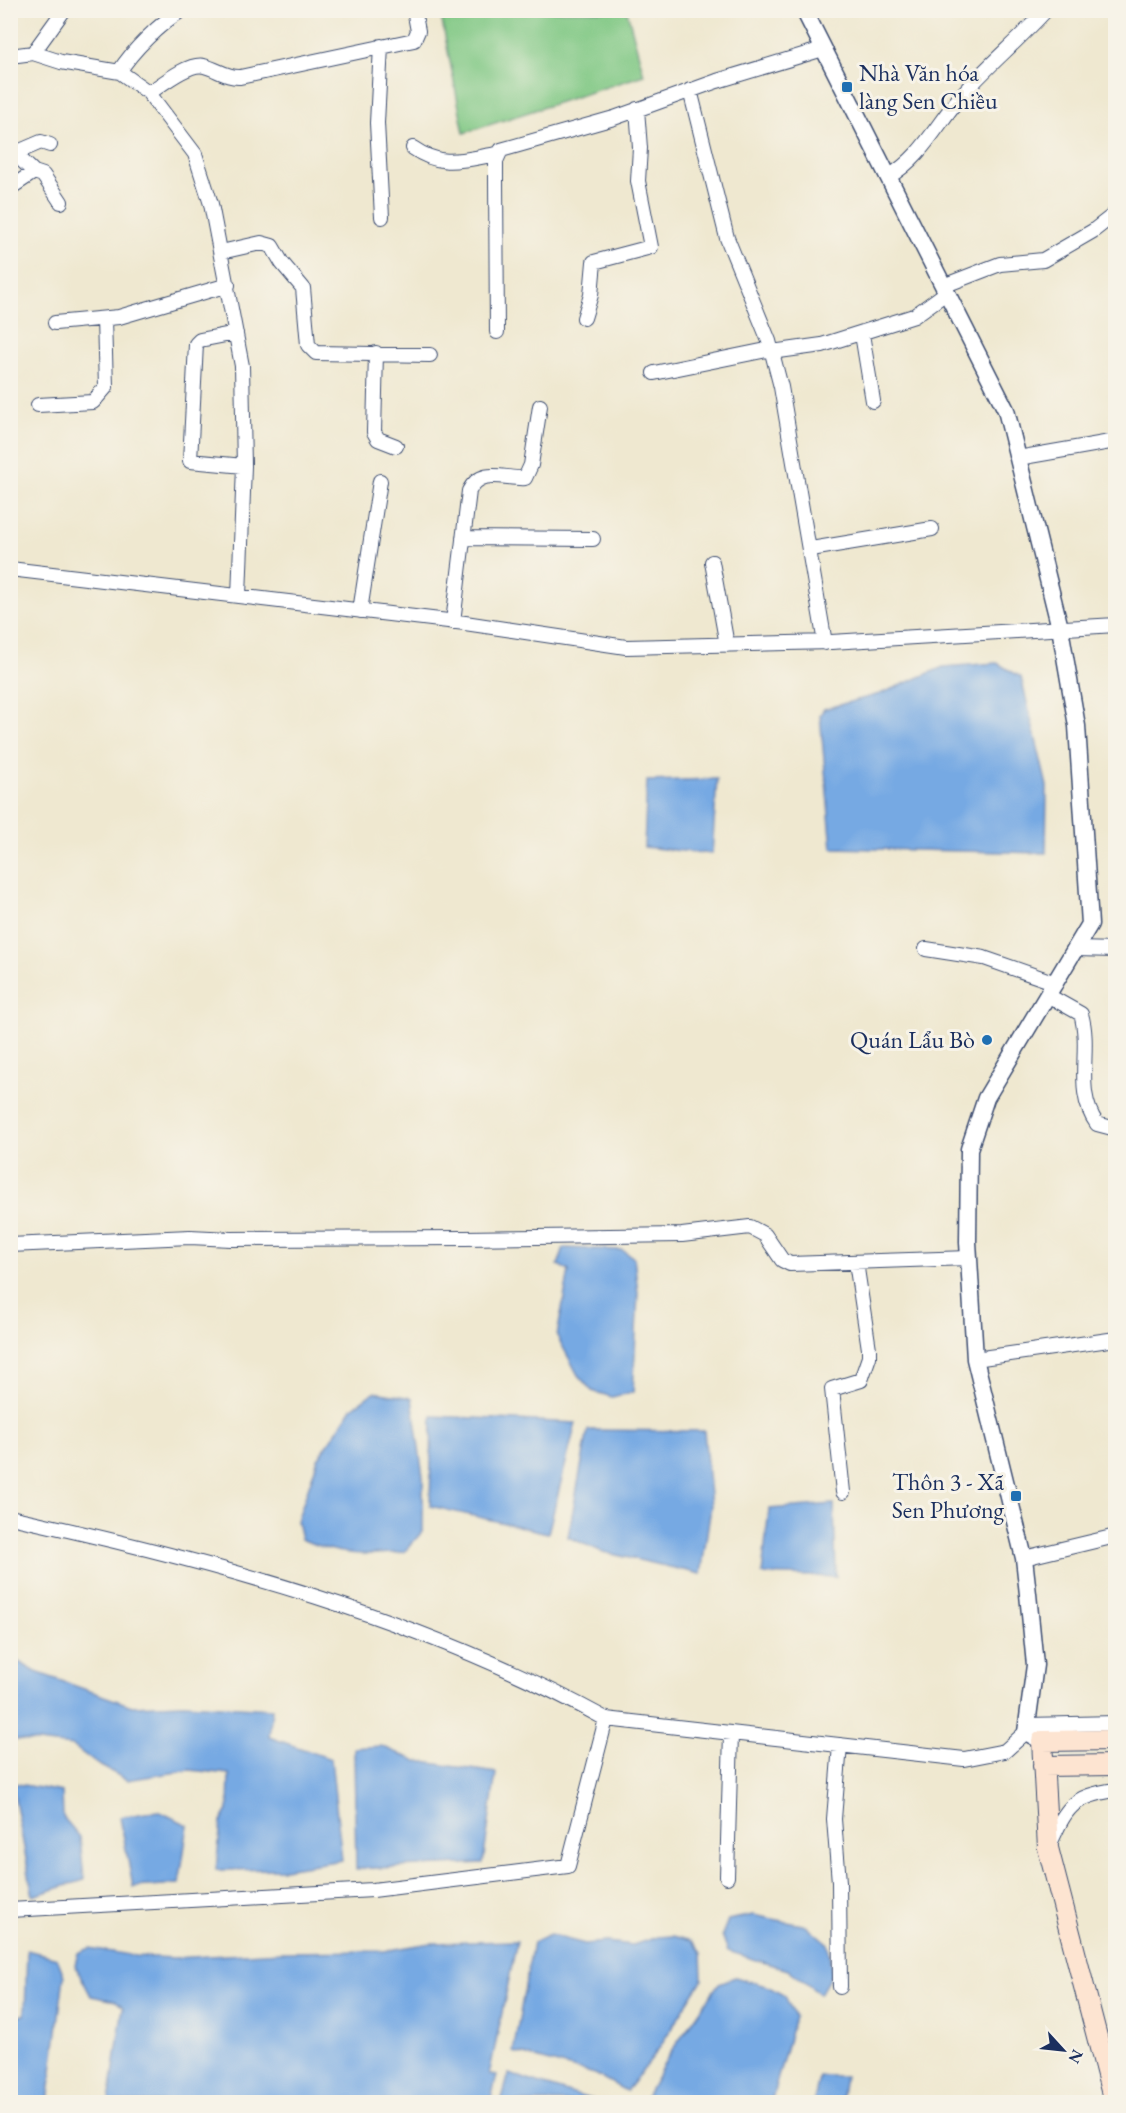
<svg xmlns="http://www.w3.org/2000/svg" width="1126" height="2113" font-family="'EB Garamond',serif">
<rect width="100%" height="100%" fill="#f7f3e8"/>
<filter id="ink" filterUnits="userSpaceOnUse"><feTurbulence type="fractalNoise" baseFrequency=".0167" numOctaves="2"/><feDisplacementMap in="SourceGraphic" scale="12" xChannelSelector="R" yChannelSelector="G"/><feConvolveMatrix kernelMatrix="1 2 1 2 8 2 1 2 1" color-interpolation-filters="sRGB"/></filter>
<filter id="wash" filterUnits="userSpaceOnUse"><feTurbulence type="fractalNoise" baseFrequency=".008" numOctaves="4" result="noise"/><feDisplacementMap in="SourceGraphic" scale="24" xChannelSelector="R" yChannelSelector="G"/><feGaussianBlur stdDeviation="1.35" result="paint"/><feColorMatrix in="noise" values="0 0 0 0 0 0 0 0 0 0 0 0 0 0 0 0 0 1.4 0 .05"/><feComposite in="paint" operator="in"/></filter>
<g filter="url(#wash)">
<rect width="100%" height="100%" fill="#efe8d0"/>
<path fill="#80c884" stroke="#4e7c71" stroke-width="1.5" d="M440,11H627L644,75L464,133Z"/>
<path fill="#76a9e3" stroke="#486ca0" stroke-width="1.5" d="M997,663L1021,677L1047,786L1046,853L832,848L820,715L824,709L880,694L943,667Z
M717,779L712,854L644,847L647,781Z
M564,1248L622,1250L634,1258L638,1293L633,1392L612,1397L592,1391L578,1375L557,1336L569,1271L558,1265Z
M374,1392L412,1398L423,1477V1531L404,1552C363,1556 339,1556 301,1539L297,1521L318,1459L352,1408Z
M432,1416L576,1423L548,1533L430,1506Z
M588,1430L704,1431L711,1506L701,1574L603,1552L568,1537Z
M834,1504L836,1577L762,1574L769,1509Z
M10,1657L36,1672L132,1706L184,1704L272,1709L269,1737L331,1759L342,1860L284,1869L216,1870L221,1822L228,1810L229,1774L190,1770L127,1780L97,1764L73,1746L11,1739Z
M381,1746L417,1761L496,1773L483,1863L356,1869L354,1748Z
M12,1783L62,1792L63,1817L80,1837L84,1880L33,1896Z
M158,1811L188,1825L179,1884L133,1887L120,1817Z
M753,1915L807,1926L828,1944L832,1973L820,1994L788,1970L728,1951L722,1935L728,1920Z
M550,1935L585,1944L606,1942L633,1945L657,1937L673,1936L692,1941L701,1953L702,1980L652,2059L626,2091L595,2074L513,2052L533,1942Z
M517,1941L489,2075L497,2076L490,2102H109L123,2007L116,2001L91,1996L75,1965L78,1953L90,1948L135,1956L174,1958L281,1952L384,1951L430,1943Z
M27,1950L57,1958L64,1976L48,2102H11V2017L25,2015Z
M735,1977L769,1987L785,1996L795,2017L771,2102H643L669,2055L719,1983Z
M509,2074L599,2102H501Z
M819,2076H845L841,2102H814Z"/>
</g>
<g filter="url(#ink)">
<g fill="none" stroke-linecap="round" stroke-linejoin="round">
<g stroke="#3b4b6f" stroke-width="16">
<path id="minor" d="M381,46L377,123L382,217
M33,53L64,10
M10,56L33,53L61,62L120,72L148,92L195,154L211,204L242,366L244,466L239,596
M119,72C132,51 160,23 182,10
M690,90L727,238L769,341L781,387L825,643
M149,93C161,85 189,62 204,66C217,69 227,78 240,77L414,40L418,31L414,10
M413,148C443,169 464,159 498,154
M10,151H20L41,142L50,145
M13,152L34,172L43,175L61,202
M888,177C922,157 936,125 961,96C987,66 1019,40 1046,10
M10,188L34,172
M221,252L261,243L272,246L282,263L303,288L308,345L316,353L430,355
M943,286L1000,264L1043,260L1093,231L1116,213
M584,318L591,295L594,262L651,247L638,181L640,148L637,109
M55,323L119,317L228,285
M497,332L496,179V161L501,150L614,118L717,81L823,49
M236,333L200,340L196,344L190,461L244,466
M862,334L873,401
M772,352L822,345L914,316L946,293
M376,353L374,432L378,439L396,446
M654,373L771,349
M38,405L93,402L106,387L104,319
M1018,458L1116,441
M463,538L593,539
M811,549L932,529
M712,562L727,645
M10,569L465,623L626,647L831,642L1116,625
M360,611L380,481
M453,622L469,491C481,466 507,480 525,478L531,465L540,406
M926,949L984,958L1056,983
M1076,949L1116,950
M1049,996L1081,1014C1092,1051 1073,1090 1097,1124L1116,1129
M10,1245L190,1237L231,1239L464,1238L682,1235L750,1227L765,1235L782,1260L790,1264L969,1258
M975,1359L1116,1339
M843,1492L832,1389L861,1380L869,1357V1349L856,1262
M10,1517C215,1562 421,1617 606,1719
M1024,1558L1116,1536
M1027,1725L1116,1723
M840,1745L834,1819L839,1882L840,1987
M1049,1846C1066,1808 1071,1796 1116,1790
M727,1877L731,1733
M10,1910L373,1890L568,1866L606,1719L964,1759L1005,1751L1026,1732"/>
</g>
<g stroke="#3b4b6f" stroke-width="19">
<path id="tertiary" d="M804,10L1006,410L1060,628L1077,726L1090,924L986,1098L969,1149L968,1242L975,1359L1024,1558L1028,1594L1035,1665L1026,1732L1042,1741"/>
</g>
<g stroke="#3b4b6f" stroke-width="22">
<path id="secondary" d="M1043,1766L1116,1765
M1114,2102L1048,1848L1042,1741L1116,1740"/>
</g>
<use href="#minor" stroke="#fff" stroke-width="14"/>
<use href="#tertiary" stroke="#fff" stroke-width="16"/>
<use href="#secondary" stroke="#fde4d1" stroke-width="20"/>
</g>
</g>
<g fill="#1f6fb2" stroke="#f7f3e8" stroke-width="2">
<rect x="841" y="81" width="12" height="12" rx="3"/>
<circle cx="987" cy="1040" r="6"/>
<rect x="1010" y="1490" width="12" height="12" rx="3"/>
</g>
<g text-anchor="middle" stroke-width="6" stroke-linejoin="round" paint-order="stroke">
<g font-size="24" fill="#1b2f5e" stroke="#f7f3e8" text-anchor="end">
<text x="859" y="81" text-anchor="start">Nhà Văn hóa<tspan x="859" dy="28">làng Sen Chiều</tspan></text>
<text x="975" y="1048">Quán Lẩu Bò</text>
<text x="1004" y="1490">Thôn 3 - Xã<tspan x="1004" dy="28">Sen Phương</tspan></text>
</g>
</g>
<rect width="1126" height="2113" fill="none" stroke="#f7f3e8" stroke-width="36"/>
<g transform="translate(1063 2050) rotate(117)" stroke="#f7f3e8" stroke-width="4.5" paint-order="stroke">
<path d="M0-4.5L10 22L0 15L-10 22Z" fill="#1b2f5e"/>
<text y="-9" font-size="16" font-weight="bold" text-anchor="middle" fill="#1b2f5e">N</text>
</g>
</svg>
